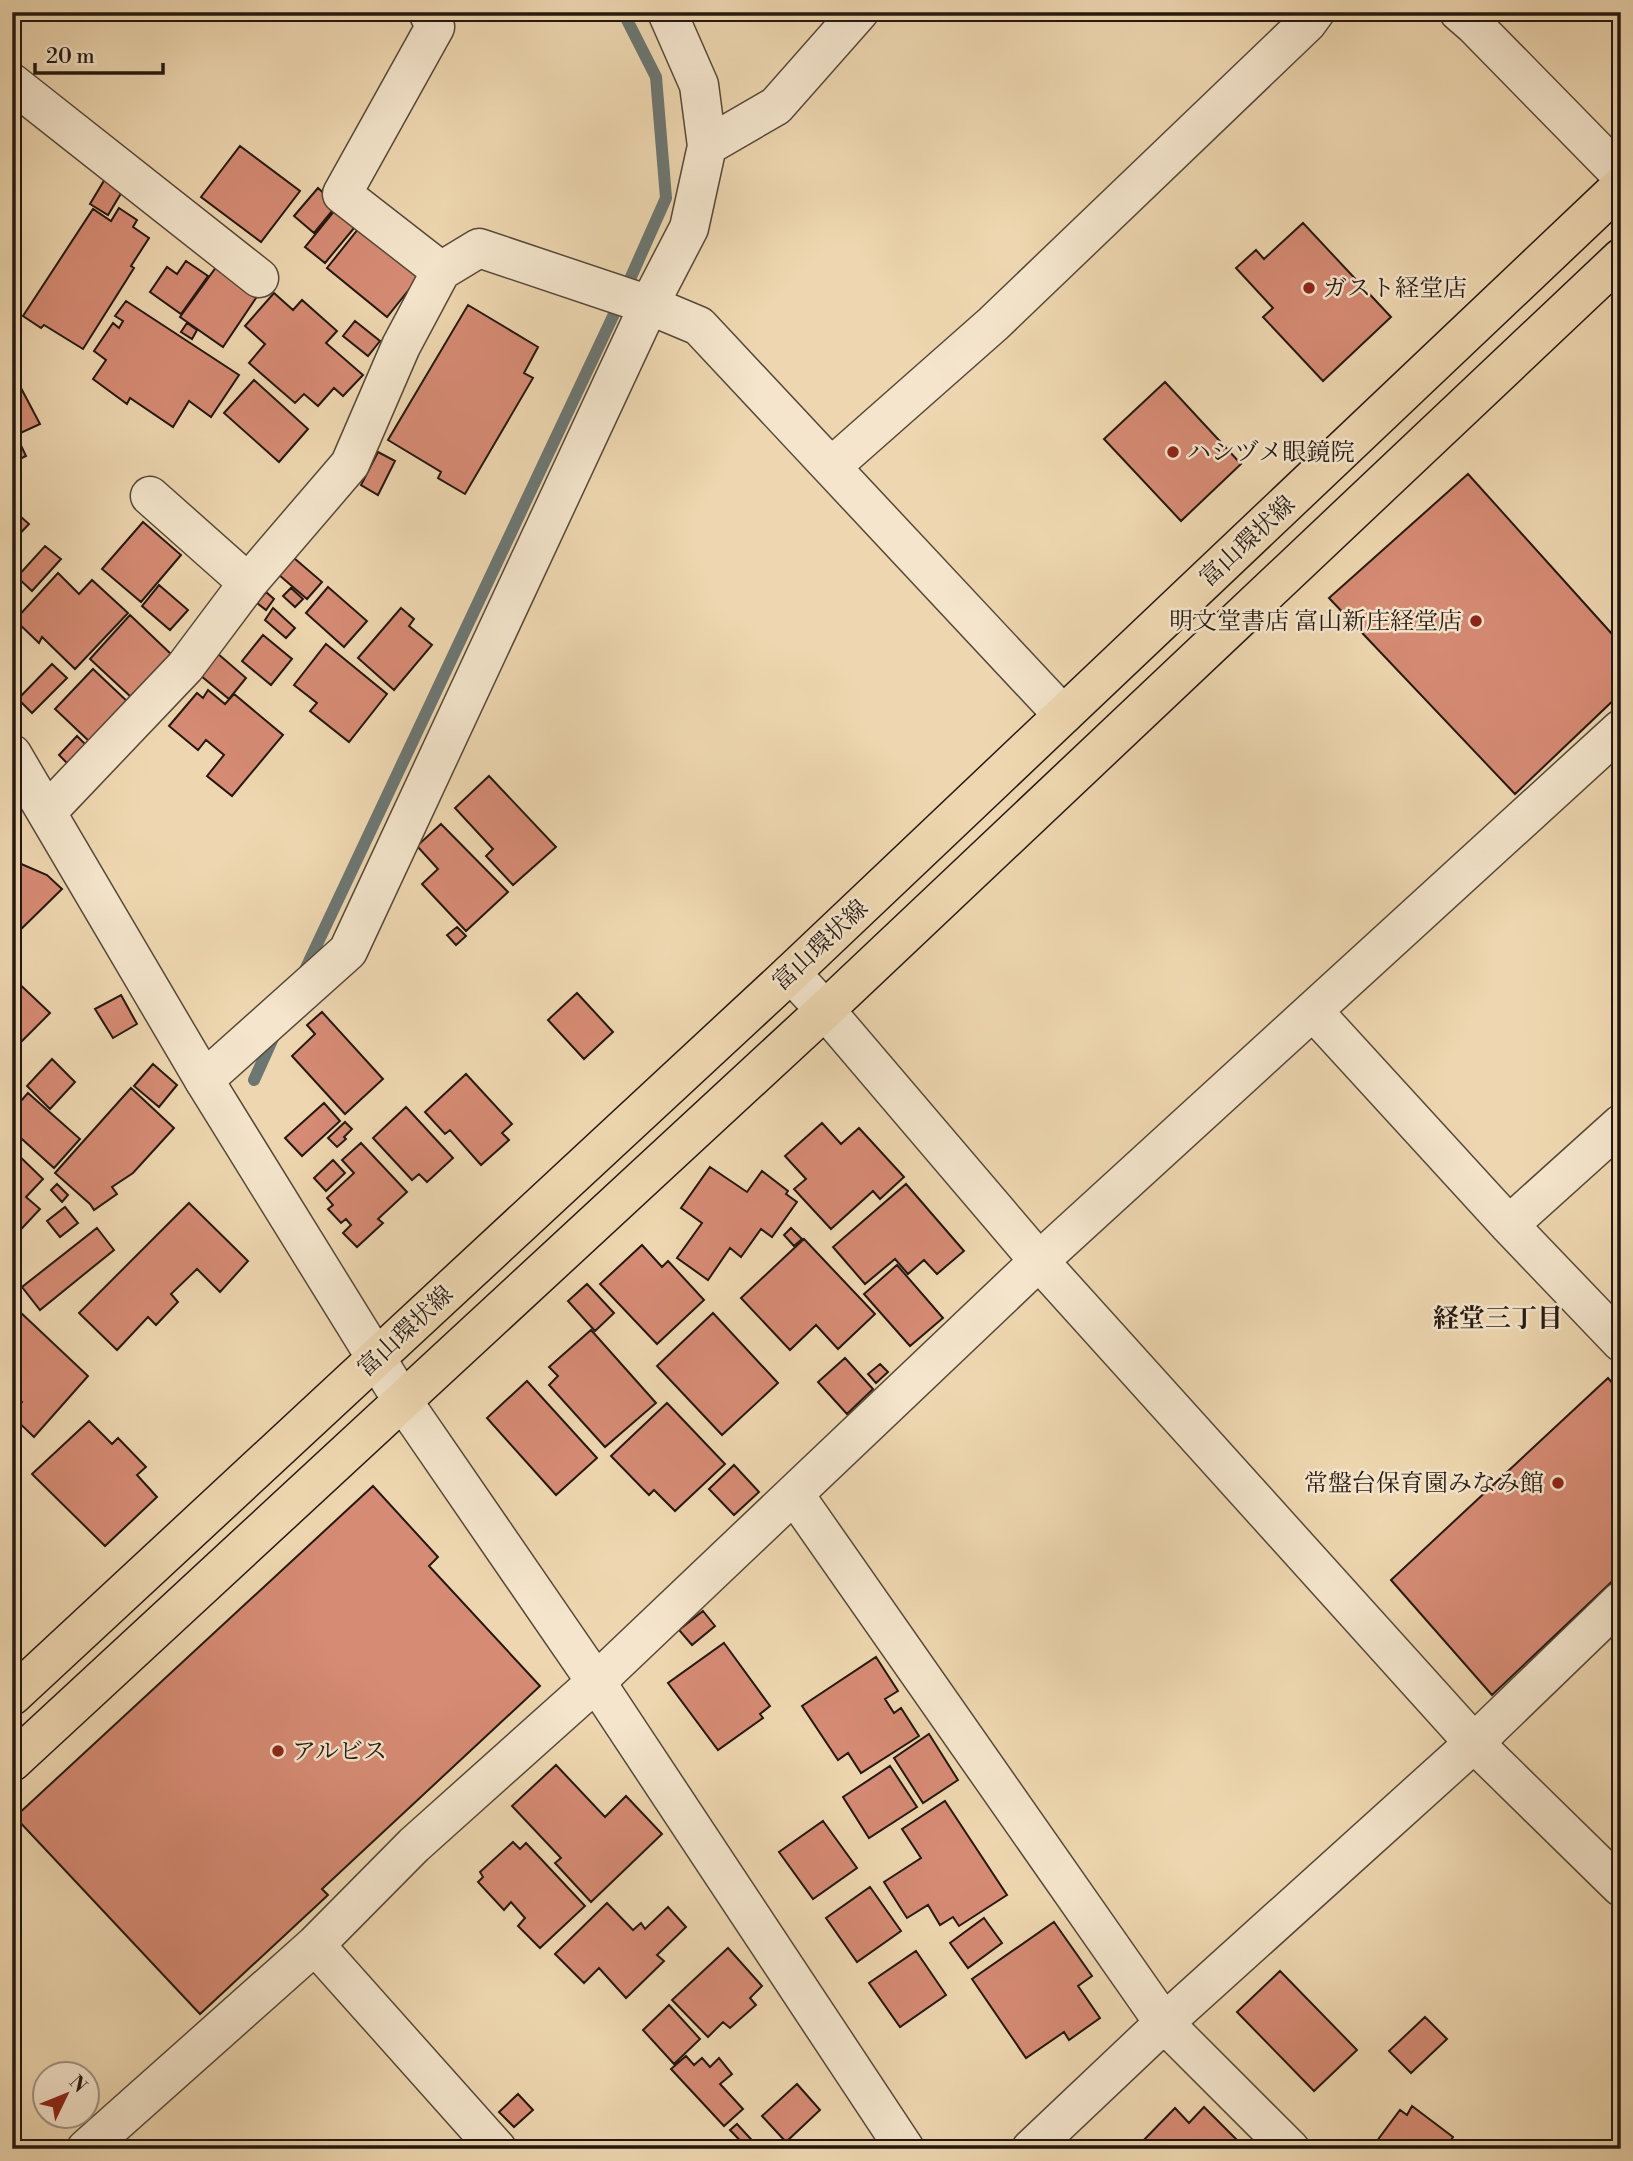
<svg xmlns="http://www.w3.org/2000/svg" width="1633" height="2161" font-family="'Libre Bodoni','Noto Serif JP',serif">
<rect width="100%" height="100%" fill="#eed7b0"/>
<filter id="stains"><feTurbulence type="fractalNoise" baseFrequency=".00286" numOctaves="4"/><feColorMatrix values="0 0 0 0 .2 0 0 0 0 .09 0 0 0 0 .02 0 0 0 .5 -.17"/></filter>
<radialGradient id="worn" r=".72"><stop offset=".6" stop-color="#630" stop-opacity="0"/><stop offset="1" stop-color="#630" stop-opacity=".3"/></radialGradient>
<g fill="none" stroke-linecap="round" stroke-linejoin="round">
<path stroke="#6c7773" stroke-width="12" d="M304,972L623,295L666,198L656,77L623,12
M254,1080L274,1036"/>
</g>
<path fill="#d68b74" stroke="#241811" stroke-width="2" d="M240,146L300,191L261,242L201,197Z
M105,179L123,190L108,215L90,204Z
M318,188L337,205L314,233L294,216Z
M339,205L359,222L325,263L305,247Z
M119,208L137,220L133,227L149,238L131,266L134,268L83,349L44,325L41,328L23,316L93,209L111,221Z
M1303,223L1391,317L1323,381L1263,317L1273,308L1236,268L1256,250L1264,259Z
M359,228L419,277L387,317L327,268Z
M186,261L208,276L181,314L150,292L167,267L177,274Z
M217,266L258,295L223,347L180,317Z
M274,293L293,310L302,300L337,331L326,343L363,375L343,396L334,388L318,406L304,394L295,403L249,363L265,344L245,326Z
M126,301L239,375L211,417L189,401L173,427L130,398L127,404L93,379L106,360L94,351L113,323L119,328L123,321L115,316Z
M468,305L538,347L524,373L533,378L465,494L438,478L441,472L388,440Z
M355,321L380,341L368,356L343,336Z
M187,323L197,330L192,339L181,332Z
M12,371L40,424L16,435L26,456L12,463Z
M254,380L308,429L279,462L224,413Z
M1165,382L1241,464L1181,521L1104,439Z
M378,452L395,461L378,495L361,485Z
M1468,474L1621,644V693L1515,794L1329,598Z
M12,509L29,524L12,542Z
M143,522L181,555L141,602L102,569Z
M45,546L61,559L32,591L17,577Z
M294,558L322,582L307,599L279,575Z
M58,573L79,594L92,580L128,613L75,669L42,637L39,643L15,620Z
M159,585L188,610L170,630L142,606Z
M328,587L367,621L344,647L306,613Z
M291,588L303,599L295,607L283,596Z
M266,592L274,599L266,610L257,603Z
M273,608L295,628L286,638L265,620Z
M401,608L414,619L409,626L432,645L394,690L358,658Z
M130,615L172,655L131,697L90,659Z
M263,635L292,659L271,685L242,661Z
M326,644L387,694L349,742L310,711L317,703L294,685Z
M217,653L246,678L229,699L200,675Z
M52,664L67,678L32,713L18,699Z
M93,669L129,703L91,743L55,709Z
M208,690L225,704L234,694L283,735L232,796L207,776L224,755L206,740L198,750L169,726L197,693L203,698Z
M77,736L88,747L70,766L59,755Z
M489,776L556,847L513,885L486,856L493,849L455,808Z
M441,824L508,892L466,931L422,884L438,869L417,846Z
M12,860L47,875L62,889L12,938Z
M457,927L466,936L456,945L447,935Z
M12,977L50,1013L12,1051Z
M577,993L613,1032L584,1059L548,1020Z
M121,995L137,1024L113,1038L95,1009Z
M322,1012L383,1079L345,1114L292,1056L315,1034L307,1025Z
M52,1059L75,1082L50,1109L27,1086Z
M153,1064L177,1085L159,1107L134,1086Z
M466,1074L512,1124L502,1133L509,1140L481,1165L450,1130L445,1134L425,1112Z
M131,1088L174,1128L133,1173L112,1187L117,1194L94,1210L90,1204L55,1173Z
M28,1093L80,1139L54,1168L12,1130V1111Z
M324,1103L340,1121L302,1156L285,1138Z
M406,1107L453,1158L427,1182L419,1174L412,1180L373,1138Z
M345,1122L352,1129L344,1137L346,1139L337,1147L328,1138Z
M822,1123L841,1144L859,1128L904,1177L880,1199L873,1191L831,1229L794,1189L806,1179L785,1156Z
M361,1143L407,1192L378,1219L383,1223L357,1247L343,1233L351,1225L346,1219L341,1223L328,1209L333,1205L327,1198L354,1173L342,1160Z
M12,1149L43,1179L26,1197L40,1209L12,1239Z
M333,1160L345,1173L326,1191L314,1178Z
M710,1167L747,1192L762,1171L788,1191L786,1194L797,1202L772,1237L761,1229L741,1257L730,1248L708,1280L677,1258L702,1223L681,1208Z
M57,1184L68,1195L62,1202L51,1190Z
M906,1184L964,1251L937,1274L924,1260L908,1274L895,1259L865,1284L833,1247Z
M189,1203L248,1261L220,1292L197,1269L171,1294L178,1302L156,1325L148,1317L117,1350L79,1313Z
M65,1207L78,1223L60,1237L47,1221Z
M97,1228L114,1250L40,1310L22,1287Z
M791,1228L802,1239L794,1246L784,1235Z
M804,1239L875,1314L838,1349L816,1325L790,1350L741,1298Z
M642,1245L662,1267L668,1261L704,1300L657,1344L600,1284Z
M897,1265L943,1318L910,1346L864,1294Z
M587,1284L614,1313L595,1331L568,1301Z
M19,1311L88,1376L34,1437L12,1416L22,1402L12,1394V1318Z
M713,1313L778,1383L722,1435L657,1366Z
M591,1330L656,1403L605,1447L549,1385L558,1376L549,1367Z
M845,1358L873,1389L847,1414L818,1382Z
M880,1364L888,1372L876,1383L868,1374Z
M1608,1378L1621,1393V1573L1492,1695L1391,1580Z
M527,1381L597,1458L556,1495L487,1418Z
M667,1403L725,1464L675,1511L654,1490L649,1495L611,1456Z
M89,1421L112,1444L118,1438L146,1467L137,1475L157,1497L105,1546L32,1474Z
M734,1465L759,1492L734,1515L709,1489Z
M373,1486L438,1557L429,1566L540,1686L322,1889L328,1895L200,2014L15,1817Z
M703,1611L715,1626L692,1645L679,1630Z
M724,1643L770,1706L760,1714L763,1718L718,1750L668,1683Z
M876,1657L898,1691L885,1699L894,1713L901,1708L919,1736L861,1773L848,1753L838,1760L802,1706Z
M929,1734L958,1780L923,1803L894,1758Z
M556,1765L605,1817L626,1796L662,1834L591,1902L555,1863L561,1858L512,1806Z
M890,1766L917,1807L869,1838L843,1797Z
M945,1801L1007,1895L959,1926L953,1917L940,1925L928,1905L907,1918L884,1882L921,1858L902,1829Z
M823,1821L857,1868L813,1899L779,1852Z
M513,1842L520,1849L526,1843L585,1906L540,1948L518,1926L525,1918L511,1902L504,1910L478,1882L483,1877L480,1872Z
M870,1887L901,1931L857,1962L826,1918Z
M607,1903L633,1930L641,1923L645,1929L668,1907L686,1927L657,1955L664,1961L626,1998L599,1968L584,1983L555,1954Z
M984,1918L1002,1943L968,1968L950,1943Z
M1054,1922L1092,1976L1078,1986L1100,2018L1069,2040L1064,2032L1026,2058L972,1979Z
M728,1948L762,1986L750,1998L756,2005L730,2028L723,2022L708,2037L672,2000Z
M916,1951L946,1995L900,2027L869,1983Z
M1280,1971L1357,2050L1314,2091L1237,2012Z
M669,2005L700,2039L674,2064L643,2030Z
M1425,2017L1447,2039L1411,2073L1389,2051Z
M686,2056L694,2065L702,2058L710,2067L719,2058L732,2074L720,2084L743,2109L724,2126L671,2069Z
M797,2084L820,2110L786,2142L762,2116Z
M518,2094L533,2110L514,2127L499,2112Z
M1412,2106L1453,2137L1447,2147L1450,2149H1371L1400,2110L1407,2115Z
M1204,2107L1242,2145L1238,2149H1135L1175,2108L1189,2123Z
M737,2124L760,2149H748L730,2130Z"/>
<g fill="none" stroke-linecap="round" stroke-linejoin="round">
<g stroke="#564839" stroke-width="41">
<path id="minor" d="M428,12L435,27L342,194L441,271L479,248L649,305L699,326L1063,715
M1459,12L1474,25L1621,175
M12,83L259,278
M707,146L776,106L859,12
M831,467L993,324L1307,23L1315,12
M150,496L248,583
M47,812L185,667L248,583L350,464L401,346L441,271
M1313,1011L1509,1225L1621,1342
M204,1080L348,951L649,305L689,228L707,146L699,85L667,12
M1509,1225L1621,1124
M794,1494L1164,2023L1290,2149
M315,1945L497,2149
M86,2149L315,1945L414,1845L596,1682L1039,1261L1621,729
M1031,2149L1164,2023L1474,1743L1621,1601"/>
</g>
<g stroke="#564839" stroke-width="41">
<path id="tertiary" d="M12,754L204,1080L402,1400L596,1682L905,2149
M791,973L825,1010L1039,1261L1474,1743L1621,1887"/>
</g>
<g stroke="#241811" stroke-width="41">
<path id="primary" d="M12,1696L791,973L1621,186
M12,1762L825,1010L1621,258"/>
</g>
<use href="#minor" stroke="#f4e5cc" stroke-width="38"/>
<use href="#tertiary" stroke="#f4e5cc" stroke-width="38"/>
<use href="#primary" stroke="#eed7b0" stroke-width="38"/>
</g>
<g fill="#8f2418" stroke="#f4e5cc" stroke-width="2.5">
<circle cx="1309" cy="288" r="7"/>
<circle cx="1173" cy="452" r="7"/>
<circle cx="1476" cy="621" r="7"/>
<circle cx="1558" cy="1483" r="7"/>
<circle cx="278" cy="1751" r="7"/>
</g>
<g text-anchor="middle" stroke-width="5" stroke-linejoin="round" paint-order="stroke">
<g font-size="24" fill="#241811" stroke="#f4e5cc" text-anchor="start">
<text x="1323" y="296">ガスト経堂店</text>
<text x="1187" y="460">ハシヅメ眼鏡院</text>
<text x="1462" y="629" text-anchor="end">明文堂書店 富山新庄経堂店</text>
<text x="1544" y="1491" text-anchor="end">常盤台保育園みなみ館</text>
<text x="292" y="1759">アルビス</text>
</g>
<g font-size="24" fill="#241811" stroke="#f4e5cc">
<text transform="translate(1247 541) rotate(-43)" y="8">富山環状線</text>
<text transform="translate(820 945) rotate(-43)" y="8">富山環状線</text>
<text transform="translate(405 1331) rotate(-43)" y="8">富山環状線</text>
</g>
<g font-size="26" font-weight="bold" fill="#241811" stroke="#f4e5cc">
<text x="1498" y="1327">経堂三丁目</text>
</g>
</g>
<rect width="1633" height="2161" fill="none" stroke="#eed7b0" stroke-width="42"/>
<rect x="14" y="14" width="1605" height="2133" fill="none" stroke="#241811" stroke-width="3.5"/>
<rect x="21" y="21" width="1591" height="2119" fill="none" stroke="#241811" stroke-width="2"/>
<g transform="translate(66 2095) rotate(47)"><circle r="33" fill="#f4e5cc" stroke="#a19381" stroke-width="2"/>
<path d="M0-5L12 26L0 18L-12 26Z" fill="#8f2418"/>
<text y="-10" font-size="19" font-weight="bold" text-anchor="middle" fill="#241811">N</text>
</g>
<path d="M35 63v10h128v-10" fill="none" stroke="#241811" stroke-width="3.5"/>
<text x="46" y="63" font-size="21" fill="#241811" stroke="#f4e5cc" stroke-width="5" paint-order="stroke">20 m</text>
<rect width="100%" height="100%" filter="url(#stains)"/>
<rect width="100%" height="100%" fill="url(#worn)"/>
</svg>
